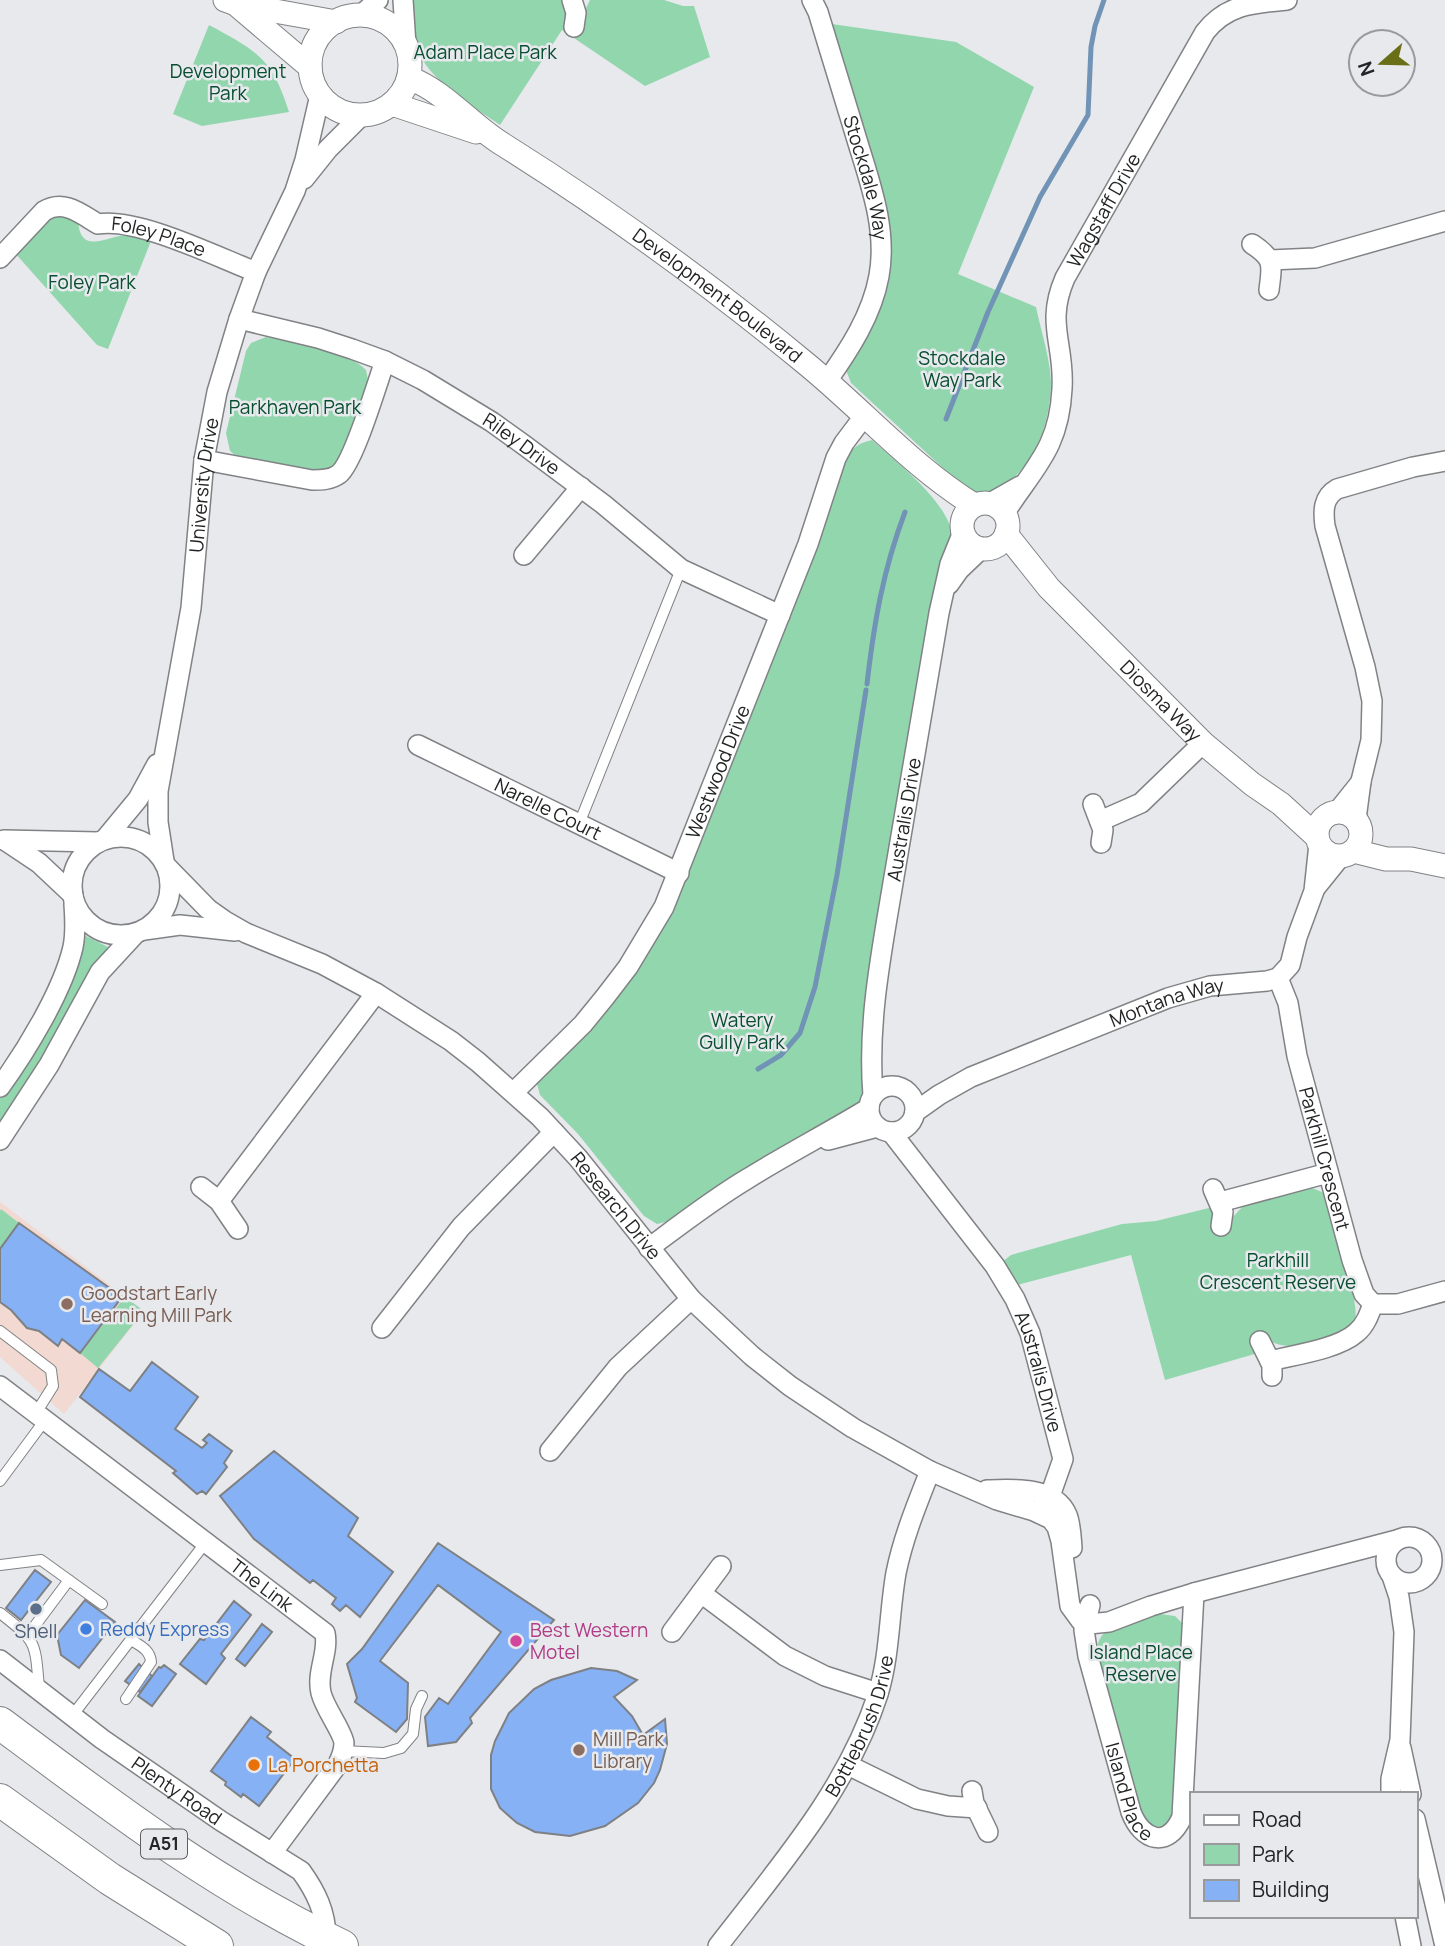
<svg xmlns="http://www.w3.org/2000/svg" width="1445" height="1946" font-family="Manrope,sans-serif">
<rect width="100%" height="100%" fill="#e7e9ec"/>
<path fill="#f2d9d1" d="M0,1202L144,1311L64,1414L0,1357Z"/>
<path fill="#92d6ae" d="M409,0H563L567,8L584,23L585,10L590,0H664L683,6H694L710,57L645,86L562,30L500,125C468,103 423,78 413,38C410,26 410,12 409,0Z
M832,24L956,42L1034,87L958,274L1036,307C1041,331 1050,358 1051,382C1051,398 1048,416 1043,431C1034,457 1004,505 970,490C966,488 961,484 957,481L851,383L846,370L888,269Z
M209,25C257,51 272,58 289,112L202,126L173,114Z
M52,214L78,220C80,257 108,235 128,235C136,235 143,238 151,241L108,349L97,345L14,252Z
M266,337C291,341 350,352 366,370L369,385L345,449L335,466L329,470L313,472L240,459L230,451L226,433L246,351L251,343Z
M872,440C898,464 948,501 953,537L865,1095L860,1104L674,1220L657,1224L644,1216L578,1134L540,1095L537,1084L671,913L812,555L846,458C853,447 859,443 872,440Z
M82,934L108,947L0,1132V1096Z
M1307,1186L1322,1192L1328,1204C1334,1223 1363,1311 1354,1324C1345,1336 1329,1337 1316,1341C1296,1346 1283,1350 1265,1338L1258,1353L1165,1380L1131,1255L1017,1285L1002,1262L1011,1255L1122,1224L1156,1221L1213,1207L1230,1220L1244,1205Z
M1,1209L19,1223L0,1249V1211Z
M125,1297L144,1311L98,1368L80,1353Z
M1160,1614L1175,1616L1185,1626L1177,1813L1165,1826C1156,1828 1150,1826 1143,1819L1096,1658C1096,1620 1130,1621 1160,1614Z"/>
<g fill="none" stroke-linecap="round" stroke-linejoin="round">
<path stroke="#7193b6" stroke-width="5" d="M946,419L988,312L1040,197L1088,115L1091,47L1095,26L1104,0
M867,684C874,623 883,570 905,512
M758,1069L781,1055L800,1033L815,987L837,875L866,690"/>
</g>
<path fill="#86b1f5" stroke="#7e8083" stroke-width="2" d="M19,1223L122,1297L80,1353L62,1339L58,1346L39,1331L27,1328L11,1310L0,1302V1249Z
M152,1362L198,1397L175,1429L202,1448L207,1443L203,1440L209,1434L232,1451L224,1463L227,1467L206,1494L202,1491L197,1494L173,1473L176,1471L80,1397L99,1369L130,1391Z
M274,1451L358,1518L348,1536L393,1572L360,1617L346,1605L340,1611L332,1604L336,1598L313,1580L310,1583L254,1539L220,1496Z
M438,1543L554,1620L470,1718L472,1723L456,1742L428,1746L425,1717L439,1698L448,1704L501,1632L438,1585L380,1661L408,1683L407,1719L396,1732L355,1702L357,1698L347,1664L362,1649Z
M35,1570L51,1582L21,1620L6,1608Z
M85,1600L115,1622L79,1668L61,1655L57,1635Z
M234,1601L251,1615L221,1654L225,1658L206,1684L180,1664L200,1639L204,1640Z
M262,1624L272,1632L245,1666L236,1659Z
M139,1664L152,1676L140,1692L125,1681Z
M164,1665L176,1674L152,1706L138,1696L159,1667L161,1668Z
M591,1668L617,1671L637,1680L614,1697L632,1716L643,1735L665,1719L667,1744L660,1770L654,1783L638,1803L605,1826L570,1836L535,1832L517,1823L500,1808L491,1789V1755L495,1741L509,1713L534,1689L551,1680Z
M251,1717L271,1732L267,1737L295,1759L259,1806L243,1794L241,1797L225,1785L226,1782L211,1771Z"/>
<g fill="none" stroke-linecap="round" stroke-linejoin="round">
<g stroke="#808285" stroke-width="12">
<path id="service" d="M579,824L681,569
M0,1331L51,1370L53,1386L36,1413
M0,1481L45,1420
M0,1565L41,1560L102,1604
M0,1613C37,1642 35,1641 39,1688
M28,1635L69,1580
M126,1699L151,1662C150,1650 141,1646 131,1640
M72,1716L206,1542
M342,1751L384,1753L401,1748L413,1734L416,1709L422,1696"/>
</g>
<g stroke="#808285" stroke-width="22">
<g id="minor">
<path d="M403,0L406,45"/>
<path d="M572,0L576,13L574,27"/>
<path id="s1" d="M812,0L818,12C830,51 842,91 854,130C868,178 888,226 879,276C872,315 849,350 827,381"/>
<path d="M361,15L378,0"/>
<path d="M304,179L328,149L361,116"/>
<path d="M1252,244C1275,259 1272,265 1269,290"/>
<path id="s2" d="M0,258L44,211C64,199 81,214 98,224C137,217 217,257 256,272"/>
<path d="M1270,260L1315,258L1445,221"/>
<path id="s3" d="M239,319L318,338L352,349L385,361L423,380L492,422L524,445L603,504L681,569L780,615"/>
<path d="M204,460L312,480C321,480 331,480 339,474C354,462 377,383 385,361"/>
<path d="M990,503L1020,486"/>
<path id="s4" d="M1004,514C1034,467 1059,449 1062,389C1065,344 1045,324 1065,278L1205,32C1227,4 1254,3 1287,0"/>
<path d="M524,555L581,487"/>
<path d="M949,584L959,570L982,548"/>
<path id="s5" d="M418,745L679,873"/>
<path d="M1093,804L1103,830L1101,843"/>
<path d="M1337,812L1361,782"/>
<path d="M1356,819L1361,781L1371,740L1372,701L1365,667L1325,526C1323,511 1323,497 1337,489L1413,467L1445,461"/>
<path d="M1100,821L1141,803L1203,743"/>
<circle cx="121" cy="886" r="49"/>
<path d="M105,839L138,799L157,764"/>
<path d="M4,840L98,842"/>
<path d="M6,841L39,863L73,895"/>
<path id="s6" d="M164,861L158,822V791L191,608L204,460L217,392L239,319L256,272L295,191L305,160L320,95"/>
<path id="s7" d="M167,867L208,909L225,921L246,933L322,964L376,993L451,1041L478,1062L540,1117L578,1158L691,1299L752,1356L790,1386L853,1428L930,1471L997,1500L1034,1511L1051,1519L1057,1527L1061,1541L1070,1606L1081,1621L1089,1624L1109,1622L1151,1606L1194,1593L1397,1540"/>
<path d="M1316,887L1341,856"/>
<path d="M144,930L180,925L235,931"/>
<path id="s8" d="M1278,978L1288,1003L1297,1056L1352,1260L1364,1294L1373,1304H1398L1445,1291"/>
<circle cx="892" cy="1109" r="23"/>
<path d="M0,1087C26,1051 63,991 73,947C76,933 75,918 74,904"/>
<path id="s9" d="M514,1092L583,1024L605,997L628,967L664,907L808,544L836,458L844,443L865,415"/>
<path id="s10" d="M873,1095C867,1021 882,950 894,877C909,789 924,701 939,613L950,564L963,532"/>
<path id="s11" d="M915,1112L939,1095L971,1077L1168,998L1210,986L1267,981L1278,978L1290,965L1297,937L1314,891L1319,844"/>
<path id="s12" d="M891,1132L995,1266L1015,1299L1030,1333L1063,1459L1050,1496L1041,1513"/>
<path d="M0,1140L49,1065L100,972L136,933"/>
<path d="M828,1140L877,1127"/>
<path d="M201,1187L219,1201L238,1229"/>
<path d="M1213,1189L1223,1212L1221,1226"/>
<path d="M219,1201L376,993"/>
<path d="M1220,1202L1328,1173"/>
<path d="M649,1248C681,1224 712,1200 747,1179C787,1154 828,1133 869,1108"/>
<path d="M382,1328L461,1227L554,1132"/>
<path d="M1260,1341L1272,1365V1376"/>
<path d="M1270,1361C1294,1355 1338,1349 1356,1333C1365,1326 1369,1315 1373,1304"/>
<path id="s13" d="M0,1386L325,1633C329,1653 316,1672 321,1693C325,1709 343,1732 344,1743C344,1750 341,1758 338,1764L272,1853"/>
<path d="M550,1451L618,1367L691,1299"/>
<path d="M987,1490C1012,1489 1055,1486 1067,1515C1071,1525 1071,1537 1072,1548"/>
<circle cx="1409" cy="1560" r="23"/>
<path d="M701,1593L785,1656L825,1676L878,1693"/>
<path id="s14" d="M1090,1605L1084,1630L1088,1656L1131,1812C1142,1841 1168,1849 1182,1817L1194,1593"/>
<path d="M672,1632L721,1566"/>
<path id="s15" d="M0,1660L102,1739L221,1821L301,1871C316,1892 326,1912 326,1938"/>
<path d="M1401,1748L1411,1794"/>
<path d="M848,1765L917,1799L948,1806L977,1808"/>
<path d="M972,1791L974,1803L988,1832"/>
<path d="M1391,1794V1779L1400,1740L1404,1632L1399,1597L1392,1576"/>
<path d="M1415,1819L1445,1946"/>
<path d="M1405,1916L1411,1946"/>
<path id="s16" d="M718,1946C778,1868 847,1790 878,1694C890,1655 889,1613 896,1573C903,1538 917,1504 930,1471"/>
</g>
</g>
<g stroke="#808285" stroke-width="25">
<g id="tertiary">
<path d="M225,0L236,4L336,22"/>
<path d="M238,6L310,67"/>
<circle cx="360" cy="65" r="50"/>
<path id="s17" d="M409,78C444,91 468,122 499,142C606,209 707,282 804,362C862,409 911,466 974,505"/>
<path d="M392,104L476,132"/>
<circle cx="985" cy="526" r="23"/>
<path id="s18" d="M1006,534L1049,588L1203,743L1252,784L1281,804L1317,837"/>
<circle cx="1339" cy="834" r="22"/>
<path d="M1354,851L1386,859H1411L1445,866"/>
</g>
</g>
<g stroke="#808285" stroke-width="34">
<path id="trunk" d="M0,1723C110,1805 217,1887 342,1946
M0,1800L110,1879L217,1946"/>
</g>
<use href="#service" stroke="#fff" stroke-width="10"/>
<use href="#minor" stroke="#fff" stroke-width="19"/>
<use href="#tertiary" stroke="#fff" stroke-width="23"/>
<use href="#trunk" stroke="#fff" stroke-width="32"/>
</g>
<g fill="#8d6e63" stroke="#e7e9ec" stroke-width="2.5">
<circle cx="67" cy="1304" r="7"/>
<circle cx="579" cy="1750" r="7"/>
</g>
<circle fill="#5c6f8a" stroke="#e7e9ec" stroke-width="2.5" cx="36" cy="1609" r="7"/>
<circle fill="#3f7fe0" stroke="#e7e9ec" stroke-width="2.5" cx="86" cy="1629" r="7"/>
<circle fill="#d1479c" stroke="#e7e9ec" stroke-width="2.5" cx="516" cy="1641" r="7"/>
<circle fill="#e8710a" stroke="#e7e9ec" stroke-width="2.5" cx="254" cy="1765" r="7"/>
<g text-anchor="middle" stroke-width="5" stroke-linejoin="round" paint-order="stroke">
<rect fill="#e7e9ec" stroke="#5e5f61" stroke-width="2" x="141" y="1829.5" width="46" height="29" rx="5"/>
<g font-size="18" font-weight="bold" fill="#232425">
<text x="164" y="1850">A51</text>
</g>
<g font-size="19" fill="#084e30" stroke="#e7e9ec">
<text x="485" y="59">Adam Place Park</text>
<text x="228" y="78">Development<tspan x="228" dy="22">Park</tspan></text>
<text x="92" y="289">Foley Park</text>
<text x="962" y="365">Stockdale<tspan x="962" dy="22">Way Park</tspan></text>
<text x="295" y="414">Parkhaven Park</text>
<text x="742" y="1027">Watery<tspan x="742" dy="22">Gully Park</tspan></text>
<text x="1278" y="1267">Parkhill<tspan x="1278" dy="22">Crescent Reserve</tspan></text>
<text x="1141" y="1659">Island Place<tspan x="1141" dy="22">Reserve</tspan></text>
</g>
<g font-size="19" fill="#232425" stroke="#e7e9ec">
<text dy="7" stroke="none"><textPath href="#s1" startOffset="186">Stockdale Way</textPath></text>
<text dy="7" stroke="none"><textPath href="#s4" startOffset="331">Wagstaff Drive</textPath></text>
<text dy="7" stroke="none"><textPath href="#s2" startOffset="186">Foley Place</textPath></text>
<text dy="7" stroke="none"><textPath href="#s17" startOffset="378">Development Boulevard</textPath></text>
<text dy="7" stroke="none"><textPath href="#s3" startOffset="312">Riley Drive</textPath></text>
<text dy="7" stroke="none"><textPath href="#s6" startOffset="380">University Drive</textPath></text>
<text dy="7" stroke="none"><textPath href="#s18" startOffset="228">Diosma Way</textPath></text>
<text dy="7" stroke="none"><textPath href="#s9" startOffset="385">Westwood Drive</textPath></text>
<text dy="7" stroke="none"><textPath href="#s5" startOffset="145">Narelle Court</textPath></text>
<text dy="7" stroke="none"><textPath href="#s10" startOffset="278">Australis Drive</textPath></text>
<text dy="7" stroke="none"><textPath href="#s11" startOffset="276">Montana Way</textPath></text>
<text dy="7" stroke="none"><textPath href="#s8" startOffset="187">Parkhill Crescent</textPath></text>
<text dy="7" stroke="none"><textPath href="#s7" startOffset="570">Research Drive</textPath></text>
<text dy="7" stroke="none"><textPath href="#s12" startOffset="285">Australis Drive</textPath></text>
<text dy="7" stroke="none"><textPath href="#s13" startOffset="329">The Link</textPath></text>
<text dy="7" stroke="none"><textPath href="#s16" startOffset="264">Bottlebrush Drive</textPath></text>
<text dy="7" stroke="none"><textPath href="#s14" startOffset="194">Island Place</textPath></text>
<text dy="7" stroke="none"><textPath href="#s15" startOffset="220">Plenty Road</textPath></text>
</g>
<g font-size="19" fill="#785e54" stroke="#e7e9ec" text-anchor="start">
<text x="81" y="1300">Goodstart Early<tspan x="81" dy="22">Learning Mill Park</tspan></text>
<text x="593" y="1746">Mill Park<tspan x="593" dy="22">Library</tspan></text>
</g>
<g font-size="19" fill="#366cbe" stroke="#e7e9ec" text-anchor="start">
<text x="100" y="1636">Reddy Express</text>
</g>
<g font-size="19" fill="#b23c85" stroke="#e7e9ec" text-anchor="start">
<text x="530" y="1637">Best Western<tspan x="530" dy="22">Motel</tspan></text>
</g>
<g font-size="19" fill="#4e5e75" stroke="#e7e9ec">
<text x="36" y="1638">Shell</text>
</g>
<g font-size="19" fill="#c56008" stroke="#e7e9ec" text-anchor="start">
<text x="268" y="1772">La Porchetta</text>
</g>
</g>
<rect x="1190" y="1792" width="228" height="126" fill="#e7e9ec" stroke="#999a9c" stroke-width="2"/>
<rect x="1204" y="1815" width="35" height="10" fill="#ffffff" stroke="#999a9c" stroke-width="2"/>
<text x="1252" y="1827" font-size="21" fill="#232425">Road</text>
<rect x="1204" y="1844" width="35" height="21" fill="#92d6ae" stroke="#999a9c" stroke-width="2"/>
<text x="1252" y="1862" font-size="21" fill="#232425">Park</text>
<rect x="1204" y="1880" width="35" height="21" fill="#86b1f5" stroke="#999a9c" stroke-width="2"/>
<text x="1252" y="1897" font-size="21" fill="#232425">Building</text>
<g transform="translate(1382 63) rotate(250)"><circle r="33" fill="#e7e9ec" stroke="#999a9c" stroke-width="2"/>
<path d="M0-5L12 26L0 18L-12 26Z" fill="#696f16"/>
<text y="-10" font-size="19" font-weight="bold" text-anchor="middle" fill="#232425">N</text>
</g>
</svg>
